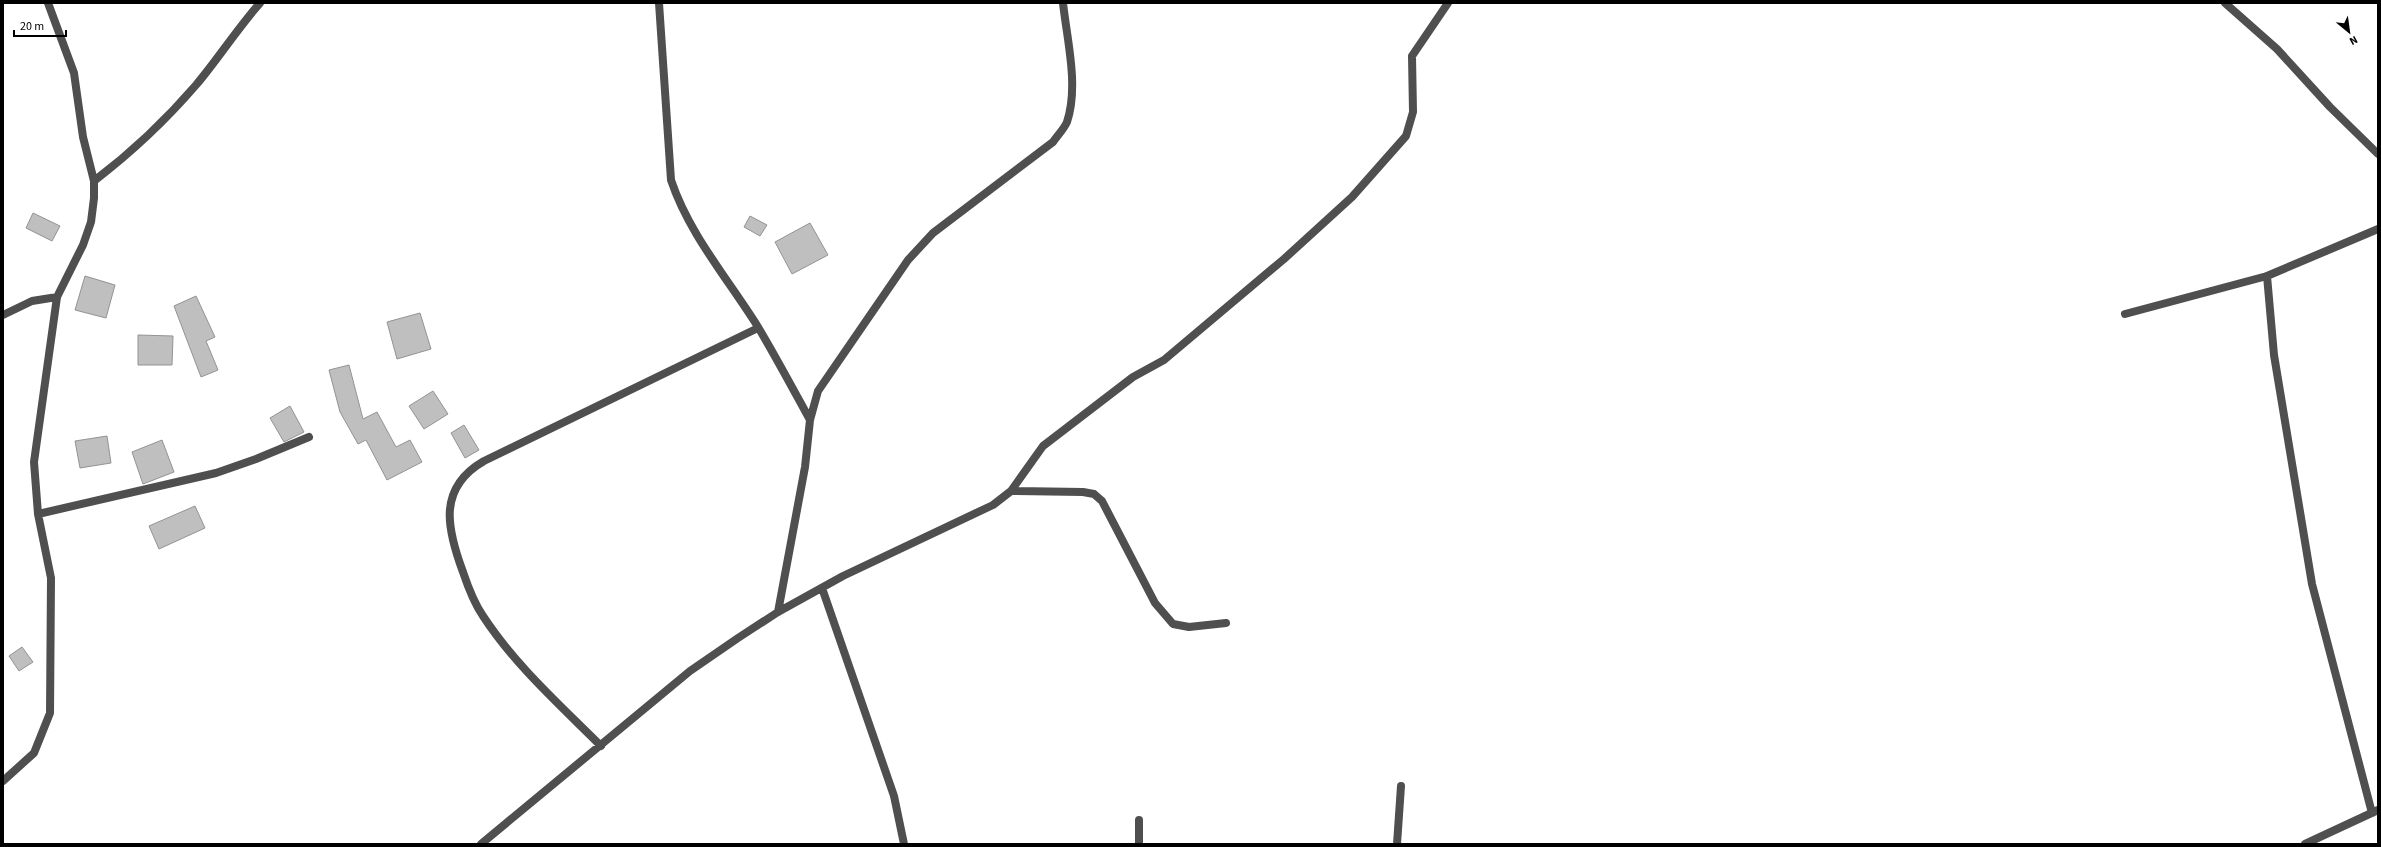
<svg xmlns="http://www.w3.org/2000/svg" width="2381" height="847" font-family="'Source Sans 3',sans-serif">
<rect width="100%" height="100%" fill="#fff"/>
<path fill="#bfbfbf" stroke="#939393" d="M33,213L60,226L52,241L26,228Z
M750,216L767,225L760,236L744,227Z
M810,223L828,255L792,274L775,242Z
M85,276L115,285L106,318L75,310Z
M196,296L215,337L206,341L218,370L201,377L174,306Z
M420,313L431,349L397,359L387,322Z
M138,335L173,336L172,365H138Z
M349,365L363,419L377,412L396,447L410,440L422,462L387,480L366,440L358,444L340,412L329,370Z
M433,391L448,414L424,429L409,406Z
M290,406L304,432L284,442L270,418Z
M464,425L479,450L465,458L451,433Z
M107,436L111,463L80,468L75,441Z
M162,440L174,472L143,484L132,452Z
M195,506L205,528L159,549L149,526Z
M22,647L33,662L19,671L9,656Z"/>
<g fill="none" stroke-linecap="round" stroke-linejoin="round">
<path stroke="#4f4f4f" stroke-width="8" d="M659,3L671,180C689,234 728,279 758,327C776,357 793,389 810,420
M2225,3L2277,49L2330,107L2378,154
M94,181C132,152 165,121 196,85C218,59 237,29 260,3
M2267,276L2274,355L2312,584L2372,813
M2125,314L2267,276L2378,229
M3,315L32,301L57,297
M1011,491L1083,492L1094,494L1102,501L1155,603L1173,624L1189,627L1226,623
M38,514L216,473L256,459L309,437
M822,588L894,796L904,844
M778,612L805,467L810,420L818,391L908,260L933,233L1053,142C1057,136 1064,129 1067,122C1079,86 1067,40 1063,3
M601,746C560,705 515,665 483,616C474,603 468,587 463,572C447,529 437,488 484,461L758,328
M3,781L34,753L50,713L51,578L38,514L34,462L57,297L83,245L91,222L94,198V181L83,137L74,73L48,3
M1139,820V844
M481,844L690,671L738,638L778,612L843,576L993,505L1011,491L1043,446L1133,377L1164,360L1284,259L1352,197L1406,136L1413,112L1412,56L1448,3
M1397,844L1401,786
M2305,844L2378,810"/>
</g>
<rect width="2381" height="847" fill="none" stroke="#000000" stroke-width="8"/>
<g transform="translate(2349 32) rotate(151)" stroke="#ffffff" stroke-width="3" paint-order="stroke">
<path d="M0-3L7 15L0 10L-7 15Z" fill="#000000"/>
<text y="-6" font-size="11" font-weight="bold" text-anchor="middle" fill="#000000">N</text>
</g>
<path d="M14 30v6h52v-6" fill="none" stroke="#000000" stroke-width="2"/>
<text x="20" y="30" font-size="12" fill="#000000" stroke="#ffffff" stroke-width="3" paint-order="stroke">20 m</text>
</svg>
